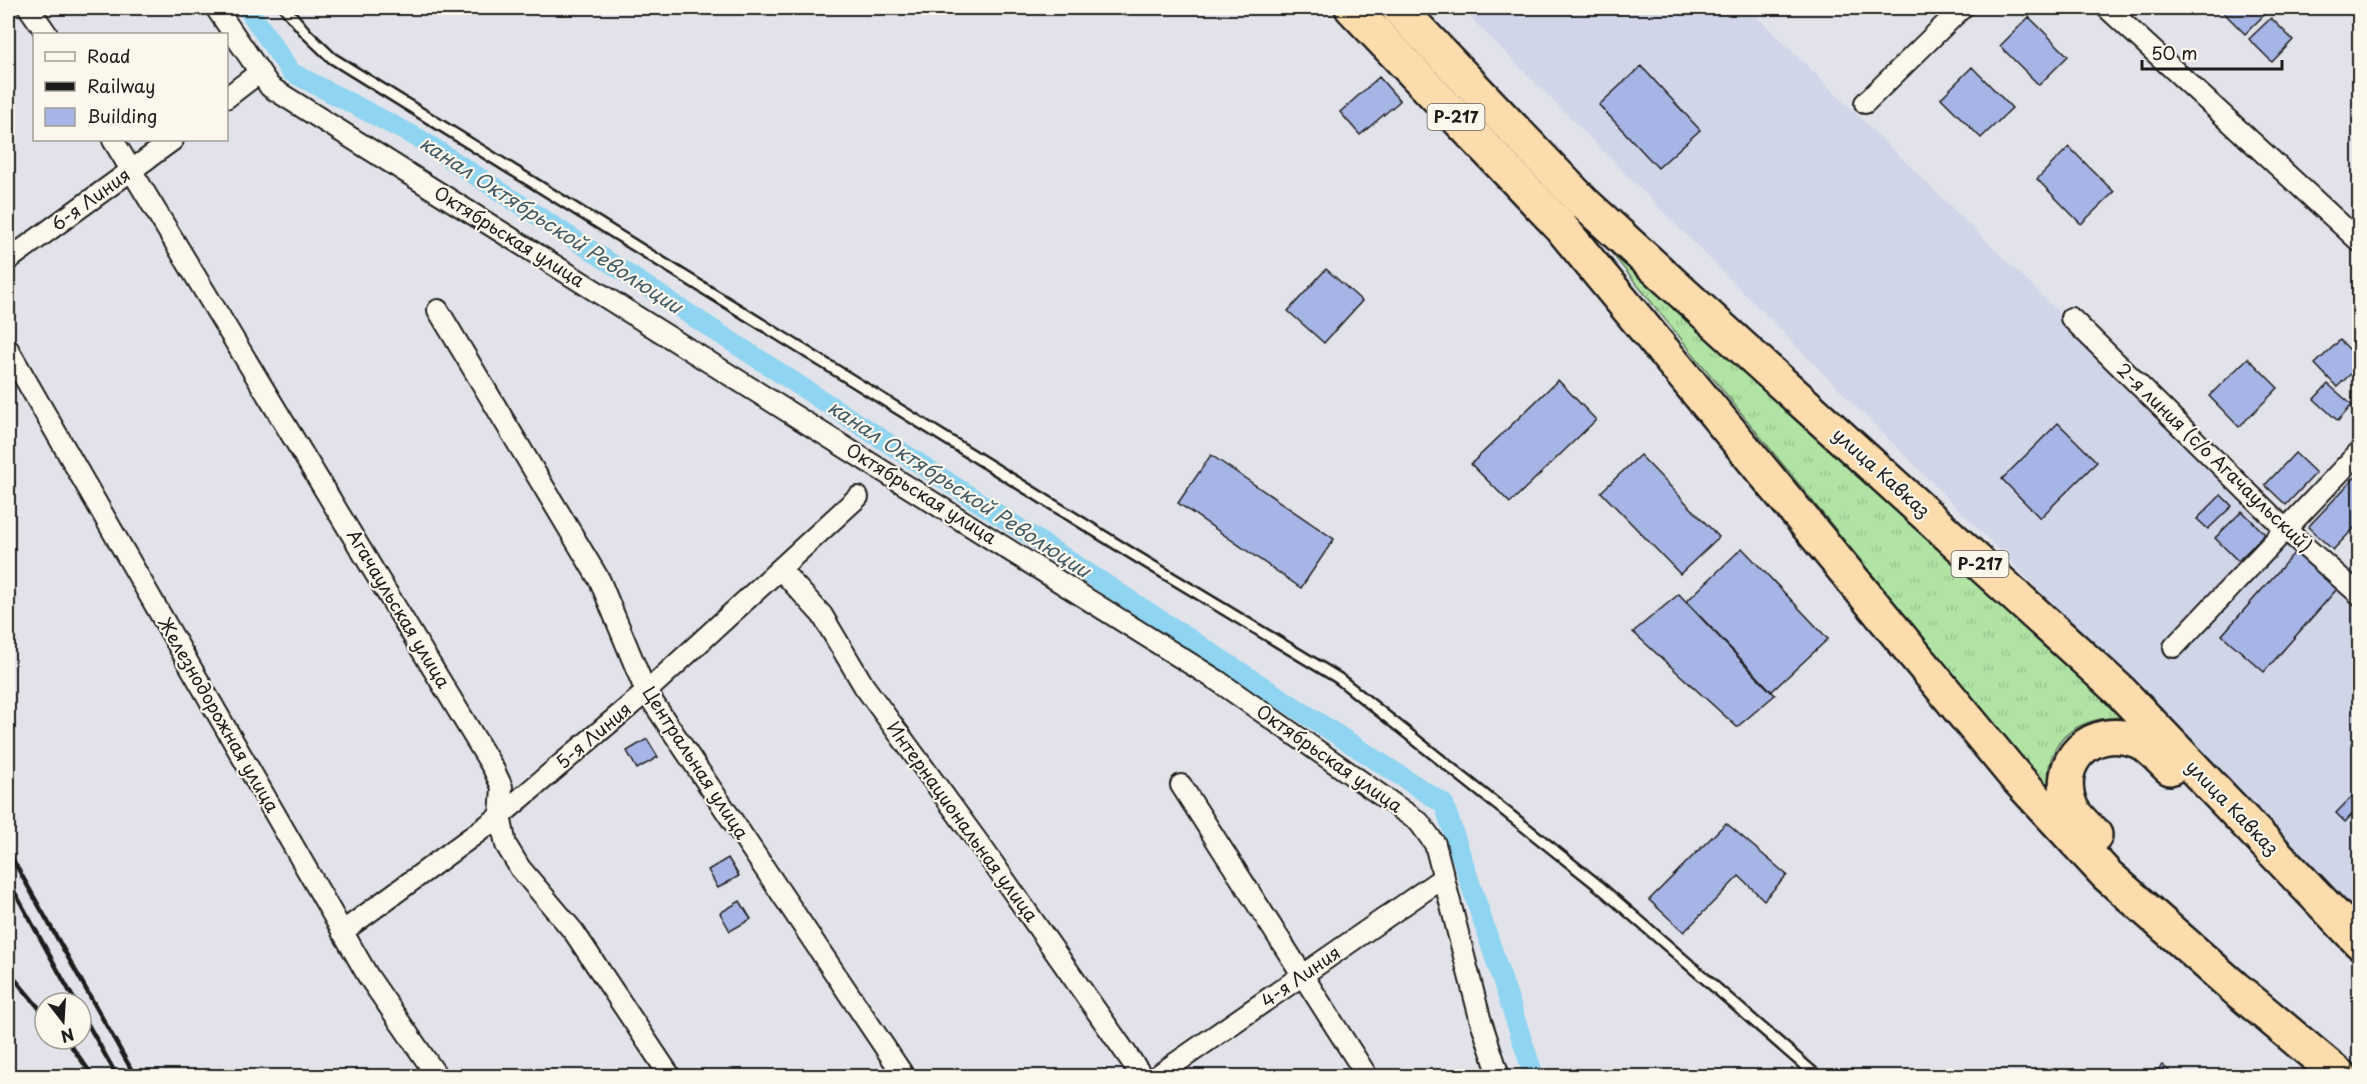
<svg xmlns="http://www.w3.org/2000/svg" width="2367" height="1084" font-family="'Playpen Sans',sans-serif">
<defs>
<pattern id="grass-tufts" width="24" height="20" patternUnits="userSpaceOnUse" patternTransform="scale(1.5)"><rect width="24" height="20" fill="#b1e4a4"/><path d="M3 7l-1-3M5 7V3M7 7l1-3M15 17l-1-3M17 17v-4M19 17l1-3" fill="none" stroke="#98c38d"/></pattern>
</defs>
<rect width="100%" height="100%" fill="#e2e3ea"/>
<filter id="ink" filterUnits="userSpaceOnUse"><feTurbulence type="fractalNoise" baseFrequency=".0167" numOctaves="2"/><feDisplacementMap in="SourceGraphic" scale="12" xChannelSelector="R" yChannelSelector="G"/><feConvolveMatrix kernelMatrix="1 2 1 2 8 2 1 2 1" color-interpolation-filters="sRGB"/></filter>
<g filter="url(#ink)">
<path fill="#d0d5e8" d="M1461,8H1752L1750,10L2359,606V913Z"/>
<path fill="url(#grass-tufts)" stroke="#668060" stroke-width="1.5" d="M1609,250L2127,717C2091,716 2057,728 2049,767C2047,776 2050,787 2051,795Z"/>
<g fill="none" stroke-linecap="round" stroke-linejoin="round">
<path stroke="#8fd4f0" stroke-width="20" d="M247,8L291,72L418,138L1444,804L1534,1076"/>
</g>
<path fill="#a6b5e5" stroke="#1c1c1c" stroke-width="1.5" d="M2225,8H2259L2265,14L2245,34L2222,11Z
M2029,17L2068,56L2039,85L2000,46Z
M2271,18L2293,40L2272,62L2249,39Z
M1641,66L1700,130L1658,168L1599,105Z
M1972,67L2012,108L1981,138L1941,98Z
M1379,77L1400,101L1360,135L1340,112Z
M2069,147L2114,192L2081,224L2037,179Z
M1326,269L1362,301L1324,343L1288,311Z
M2340,340L2360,360V365L2337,387L2315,364Z
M2248,358L2278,388L2239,427L2209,396Z
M1558,380L1596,420L1510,503L1471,464Z
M2328,384L2352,405L2338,421L2314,399Z
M2058,423L2097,462L2040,518L2002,479Z
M2295,453L2316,473L2286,505L2265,485Z
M1211,455L1334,539L1301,588L1178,503Z
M1640,455L1719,537L1680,574L1601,492Z
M2360,472V522L2333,550L2308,527Z
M2221,495L2232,506L2208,529L2197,519Z
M2242,511L2265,534L2238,561L2215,538Z
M1742,548L1828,639L1771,692L1686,602Z
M2295,552L2337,589L2264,672L2222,635Z
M1679,594L1775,695L1737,727L1633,632Z
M647,739L658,757L637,769L627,751Z
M2360,788V806L2345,822L2336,813Z
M1726,823L1787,875L1764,900L1739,876L1684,932L1649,900Z
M728,858L739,876L718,888L708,870Z
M740,901L751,919L730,931L720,913Z
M2162,1065L2175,1076H2152Z"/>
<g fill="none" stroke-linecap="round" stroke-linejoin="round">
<g stroke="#1c1c1c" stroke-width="14">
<path id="lane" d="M285,8L307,34L332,58L1134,555L1338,678L1599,886L1817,1076"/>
</g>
<g stroke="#1c1c1c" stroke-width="24">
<path id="street" d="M29,8L47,34
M216,8L270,87L1218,681L1419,822L1435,844L1480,1018L1499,1076
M2107,8L2360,242
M226,98L260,72
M1865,103L1962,8
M113,140L493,768L502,787L500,816L506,845L520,868L574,932L670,1076
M8,260L173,140
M438,310L600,581L646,692L904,1076
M2071,318L2285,529L2360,595
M8,349L368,976L437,1076
M780,569L822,615L864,686L983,849L1142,1076
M2174,647L2360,451
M1181,785L1367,1076
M342,932L500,816L646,692L858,497
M1157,1076L1444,877"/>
</g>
<g stroke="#1c1c1c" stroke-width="38">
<path id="highway" d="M1352,8L1560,226L2014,775L2107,875L2235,988L2340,1076
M1398,8L1584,203L2120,691L2360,942
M2095,835C2087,827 2075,817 2071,807C2052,761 2093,723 2138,741C2150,746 2161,760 2170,768"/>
</g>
<use href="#lane" stroke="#fbf7ec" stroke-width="9"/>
<use href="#street" stroke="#fbf7ec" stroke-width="20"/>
<use href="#highway" stroke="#fcdcac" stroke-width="33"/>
<path stroke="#1c1c1c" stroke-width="4.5" d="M8,851L135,1076
M8,880L76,1003
M8,971L45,1015
M81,1012L117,1076
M66,1039L93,1076"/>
</g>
</g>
<g text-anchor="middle" stroke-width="4.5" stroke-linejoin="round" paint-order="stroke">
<g fill="#fbf7ec" stroke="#5f5e5a" stroke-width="1.5">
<rect x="1427.5" y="104" width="57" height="26" rx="4.5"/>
<rect x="1951.5" y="551" width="57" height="26" rx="4.5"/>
</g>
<g font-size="16" font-weight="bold" fill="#1c1c1c">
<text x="1456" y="123">Р-217</text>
<text x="1980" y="570">Р-217</text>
</g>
<g font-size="18" fill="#1c1c1c" stroke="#fbf7ec">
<text transform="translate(91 200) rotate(-36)" y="6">6-я Линия</text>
<text transform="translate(509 237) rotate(32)" y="6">Октябрьская улица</text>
<text transform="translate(2214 458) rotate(44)" y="6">2-я линия (с/о Агачаульский)</text>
<text transform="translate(1881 473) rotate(42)" y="6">улица Кавказ</text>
<text transform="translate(921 494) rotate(32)" y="6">Октябрьская улица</text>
<text transform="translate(398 609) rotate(59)" y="6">Агачаульская улица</text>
<text transform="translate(218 715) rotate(60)" y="6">Железнодорожная улица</text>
<text transform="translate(594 736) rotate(-40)" y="6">5-я Линия</text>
<text transform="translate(1329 759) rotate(35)" y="6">Октябрьская улица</text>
<text transform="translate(695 763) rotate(57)" y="6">Центральная улица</text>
<text transform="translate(2232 808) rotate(46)" y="6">улица Кавказ</text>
<text transform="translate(962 822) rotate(54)" y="6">Интернациональная улица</text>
<text transform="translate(1301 977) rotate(-35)" y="6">4-я Линия</text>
</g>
<g font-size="20" font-style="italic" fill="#445c66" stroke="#fbf7ec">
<text transform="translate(551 225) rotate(33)" y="7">канал Октябрьской Революции</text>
<text transform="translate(959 489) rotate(33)" y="7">канал Октябрьской Революции</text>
</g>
</g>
<rect width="2367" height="1084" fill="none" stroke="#fbf7ec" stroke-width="30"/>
<rect x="15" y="15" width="2337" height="1054" fill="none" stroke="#1c1c1c" stroke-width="2" filter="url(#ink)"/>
<rect x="33" y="33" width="195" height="108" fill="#fbf7ec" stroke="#a29f99" stroke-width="1.5"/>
<rect x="45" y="52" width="30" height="9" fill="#fbf7ec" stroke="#a29f99" stroke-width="1.5"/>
<text x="87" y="63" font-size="18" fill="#1c1c1c">Road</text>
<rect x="45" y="82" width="30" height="9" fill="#1c1c1c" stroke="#a29f99" stroke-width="1.5"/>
<text x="87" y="93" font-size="18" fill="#1c1c1c">Railway</text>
<rect x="45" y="108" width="30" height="18" fill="#a6b5e5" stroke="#a29f99" stroke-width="1.5"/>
<text x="87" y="123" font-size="18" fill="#1c1c1c">Building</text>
<g transform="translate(63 1021) rotate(163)"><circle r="28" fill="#fbf7ec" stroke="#a29f99" stroke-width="1.5"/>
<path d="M0-4.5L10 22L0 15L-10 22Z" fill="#1c1c1c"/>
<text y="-9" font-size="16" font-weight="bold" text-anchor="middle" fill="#1c1c1c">N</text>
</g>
<path d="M2142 60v9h140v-9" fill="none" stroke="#1c1c1c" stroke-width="3"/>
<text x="2151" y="60" font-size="18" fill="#1c1c1c" stroke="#fbf7ec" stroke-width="4.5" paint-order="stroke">50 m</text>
</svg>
